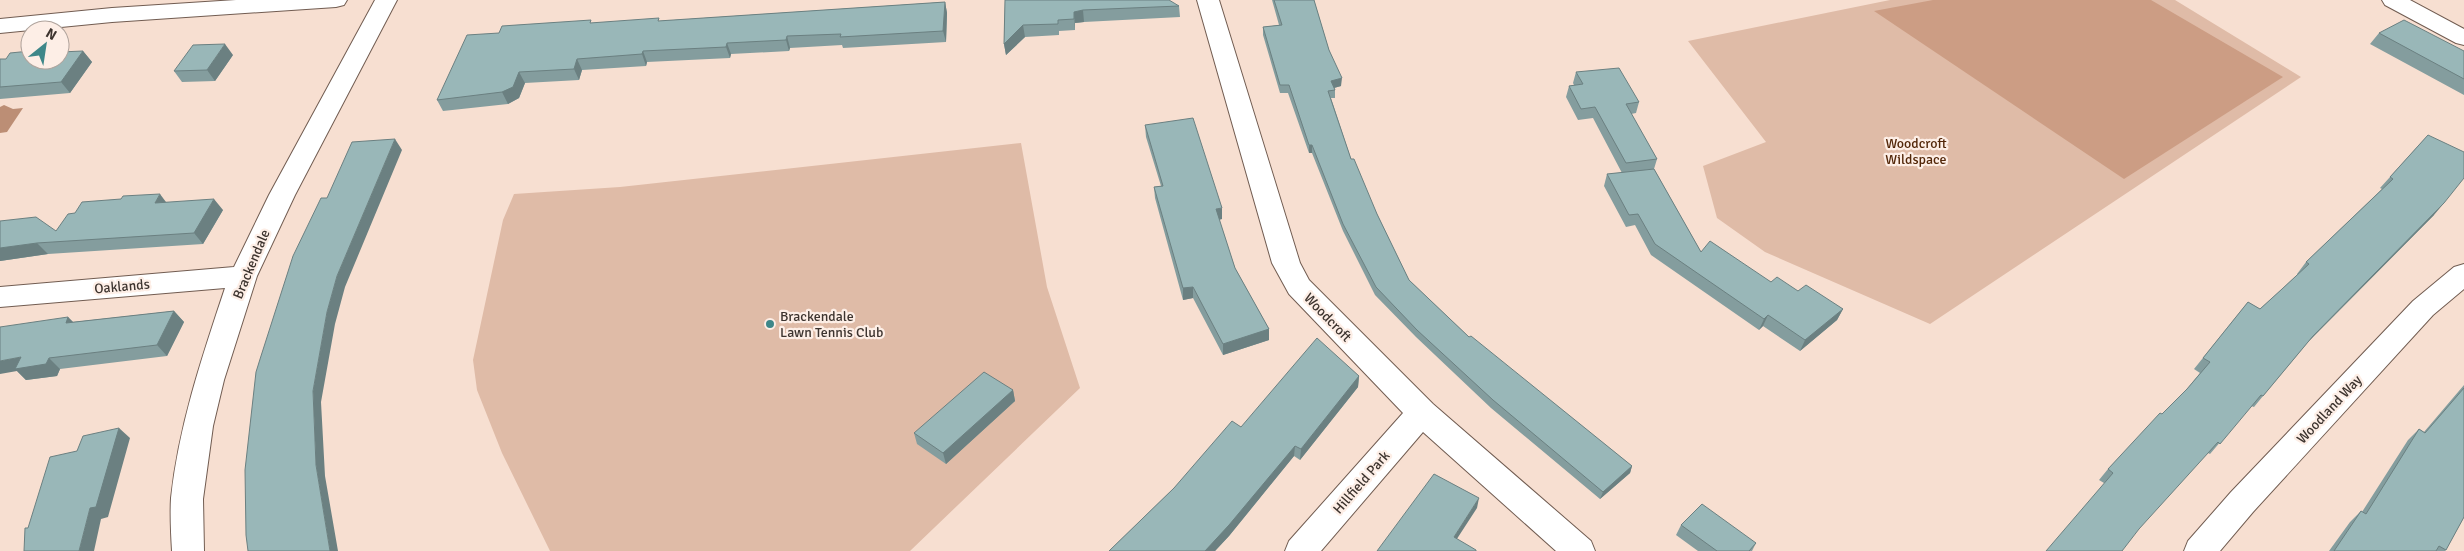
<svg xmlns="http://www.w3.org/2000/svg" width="2464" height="551" font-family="Signika,sans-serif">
<rect width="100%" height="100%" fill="#f7dfd1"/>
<path fill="#dfbba7" d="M1890,0H2175L2301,77L1930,324L1765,252L1717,218L1703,166L1766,142L1688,41Z
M1021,143L1047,287L1080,388L910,551H550L502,453L477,390L473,360L503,220L514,194L620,187Z"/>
<path fill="#cc9d84" d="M1933,0H2151L2283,77L2124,179L1874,11Z"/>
<path fill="#bc8e75" d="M4,105L13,109L23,108L7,132L0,133V107Z"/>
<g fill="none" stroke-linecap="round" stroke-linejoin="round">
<g stroke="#715c51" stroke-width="2">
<path id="minor" d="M236,0H347L344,5L336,7L112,22L0,33V19L112,8Z
M375,0H397L295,195L257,276L224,380L213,426L203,499L204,551H172C171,534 170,515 171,498C179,425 202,357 225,288L0,307V287L234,267L269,195Z
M1197,0H1219L1300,263L1309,280L1433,404L1591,541L1595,551H1556L1423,432L1321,551H1285L1289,541L1403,413L1289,294L1272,263Z
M2382,0H2410L2464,29V45L2456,43L2385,5Z
M2464,264V289L2433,315L2253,512L2220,551H2184L2188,541L2231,492L2413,301L2454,267Z"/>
</g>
<use href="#minor" fill="#fff" fill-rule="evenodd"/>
</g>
<path fill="#849d9e" d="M1005,0L1179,6L1180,17L1084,22L1075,23V30L1059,31V35L1025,37L1006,55L1004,44Z
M1272,0H1314L1329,50L1341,86L1334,88L1335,90V98H1331L1351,159L1377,214L1409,280L1469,337L1632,466L1630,473L1600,499L1491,408L1416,337L1375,295L1343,231L1312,153H1309L1288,93H1280L1263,35V27L1279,25Z
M945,2L947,13L946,42L843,48L842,45L790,48L789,51L731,54L730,58L647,62L646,66L582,70L579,80L525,83L519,98L508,104L443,111L437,100L499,33L592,23L659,21Z
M2379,33L2464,51V95L2370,44Z
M83,51L92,62L70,93L0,99V59L30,60Z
M233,55L215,81L182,82L174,71Z
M1576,72L1639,102L1636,113L1631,114L1657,159L1654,169L1701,252L1771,282L1843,309L1837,320L1800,351L1763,326L1759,330L1651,255L1635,225L1626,227L1604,186L1607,174L1622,173L1593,118L1578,120L1566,97L1569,86L1574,85L1573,83Z
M1145,125L1222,219L1219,220L1235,268L1269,329V340L1223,355L1193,298L1183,300L1155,198L1154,187L1161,186L1146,137Z
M2428,135L2434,215L2308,342L2263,396L2254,407L2251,406L2210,454L2208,453L2104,483L2099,480L2108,469L2187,389L2200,373L2194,369L2248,302L2260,309L2282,289L2298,274H2297L2306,262L2382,189L2380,188L2390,177Z
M167,202L223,210L203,244L48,254L0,261V221L56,231Z
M174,311L184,322L167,356L60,369L57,376L26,380L17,371L68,317L73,322Z
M1359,376L1358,387L1300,460L1294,456L1229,536L1215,551H1109L1174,488L1241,427Z
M2464,385V517L2446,550L2445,551H2329L2350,522L2361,511L2362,512L2408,440L2419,429L2424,432Z
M1013,390L1015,401L946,464L917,444L914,433Z
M1681,525L1756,543L1752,551H1698L1676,535Z"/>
<path fill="#6b8081" d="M945,2L947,13L946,42L943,31Z
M1083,10L1084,22L1075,23V30L1074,12Z
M1023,25L1025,37L1006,55L1004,44Z
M787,36L790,48L789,51L786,40Z
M727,43L731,54L730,58L726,47Z
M225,44L233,55L215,81L207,70Z
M83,51L92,62L70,93L61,82Z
M643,51L647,62L646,66L642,54Z
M577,59L582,70L579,80L574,69Z
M519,72L525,83L519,98L508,104L502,92Z
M1342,78L1341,86L1330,89L1331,81Z
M395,139L402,150L345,287L335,324L321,402L325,476L338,551H330L316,465L313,391L327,312L337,276Z
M1309,145H1312V153H1309Z
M160,194L169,206L155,203Z
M214,199L223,210L203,244L194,233Z
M2444,203L2434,215L2303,347L2313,336Z
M1222,208V219L1216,220V209Z
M37,243L48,254L0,261V248Z
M1193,287V298L1183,300V288Z
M1843,309L1837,320L1800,351L1805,340Z
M174,311L184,322L167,356L157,345Z
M1768,315L1763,326L1759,330L1764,319Z
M68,317L79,328L66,323Z
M1269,329V340L1223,355V344Z
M21,357L49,358L60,369L57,376L26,380L17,371L0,374V361Z
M1359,376L1358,387L1300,460L1301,449Z
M1013,390L1015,401L946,464L943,453Z
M119,428L130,438L108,517L101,519L94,551H79L90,508Z
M1295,446L1294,456L1229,536L1215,551H1205Z
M1632,466L1630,473L1600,499L1603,492Z
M1479,498L1477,508L1451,548L1454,537Z"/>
<path fill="#99b7b8" stroke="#6b8081" d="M1005,0H1169L1179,6L1083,10L1074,12V19L1058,20V24L1023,25L1004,44Z
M1274,0H1314L1329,50L1342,78L1331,81L1335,90L1328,91L1351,159H1354L1377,214L1409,280L1469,337L1471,336L1632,466L1603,492L1493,400L1417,330L1376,287L1343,224L1312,145H1309L1289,85H1280L1263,27L1282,25Z
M945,2L943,31L840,37L841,34L787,36L786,40L727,43L726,47L643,51L642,54L577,59L574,69L519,72L513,87L502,92L437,100L467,35L499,33L502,26L591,20L590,23L659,18L658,21Z
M2404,20L2464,51V79L2379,33Z
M225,44L207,70L174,71L193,45Z
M30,51V60H60V52L83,51L61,82L0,87V59H6L10,53Z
M1619,68L1639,102L1626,104L1657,159L1626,163L1595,107L1581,109L1569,86L1583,84L1576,72Z
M1193,118L1222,208L1216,209L1235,268L1269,329L1223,344L1193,287L1183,288L1154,187L1163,186L1145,125Z
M2428,135L2464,152V178L2444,203L2313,336L2263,396L2261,395L2220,444L2218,442L2139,529L2122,551H2046L2113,473L2108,469L2160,413L2162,414L2187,389L2210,362L2203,358L2248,302L2260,309L2282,289L2309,264L2306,262L2393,179L2390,177Z
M395,139L337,276L327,312L313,391L316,465L330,551H248L246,535L245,470L256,372L261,356L293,256L321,198H327L352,142Z
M1654,169L1701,252L1710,241L1771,282L1777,277L1798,291L1806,285L1843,309L1805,340L1768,315L1764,319L1655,244L1638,214L1629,215L1607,174Z
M160,194L155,203L214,199L194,233L37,243L0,248V221L36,217L56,231L68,214L75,213L82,202L121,199L123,196Z
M174,311L157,345L49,358L46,364L15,369L21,357L0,361V327L68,317L66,323Z
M1317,338L1359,376L1301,449L1295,446L1229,525L1205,551H1109L1174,488L1232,421L1241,427Z
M984,372L1013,390L943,453L914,433Z
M2464,388V517L2446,550L2439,546L2436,551H2334L2361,511L2366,514L2419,429L2425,433Z
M119,428L96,507L90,508L79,551H24L25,528H28L50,457L77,451L83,436Z
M1434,474L1479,498L1454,537L1476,550V551H1377Z
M1702,504L1756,543L1749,551H1717L1681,525Z"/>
<circle fill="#3e8789" stroke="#fdeee6" stroke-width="2" cx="770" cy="324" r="5"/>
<g text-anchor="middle" stroke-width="4.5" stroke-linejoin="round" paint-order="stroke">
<g font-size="14" fill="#532709" stroke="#fdeee6">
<text x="1916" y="148">Woodcroft<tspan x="1916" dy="16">Wildspace</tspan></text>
</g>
<g font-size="14" fill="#3d342f" stroke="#fdeee6">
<text transform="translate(251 264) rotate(-67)" y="5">Brackendale</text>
<text transform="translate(122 286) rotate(-5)" y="5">Oaklands</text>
<text transform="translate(1328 317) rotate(46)" y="5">Woodcroft</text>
<text transform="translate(2329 409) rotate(-47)" y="5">Woodland Way</text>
<text transform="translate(1361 482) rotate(-49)" y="5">Hillfield Park</text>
</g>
<g font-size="14" fill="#3d342f" stroke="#fdeee6" text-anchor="start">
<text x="780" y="321">Brackendale<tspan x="780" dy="16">Lawn Tennis Club</tspan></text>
</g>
</g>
<g transform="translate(45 45) rotate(30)"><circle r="24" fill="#fdeee6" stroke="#b0a49d"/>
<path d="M0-4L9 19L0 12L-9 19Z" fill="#3e8789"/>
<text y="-8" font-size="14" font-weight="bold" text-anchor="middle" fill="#3d342f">N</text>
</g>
</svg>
